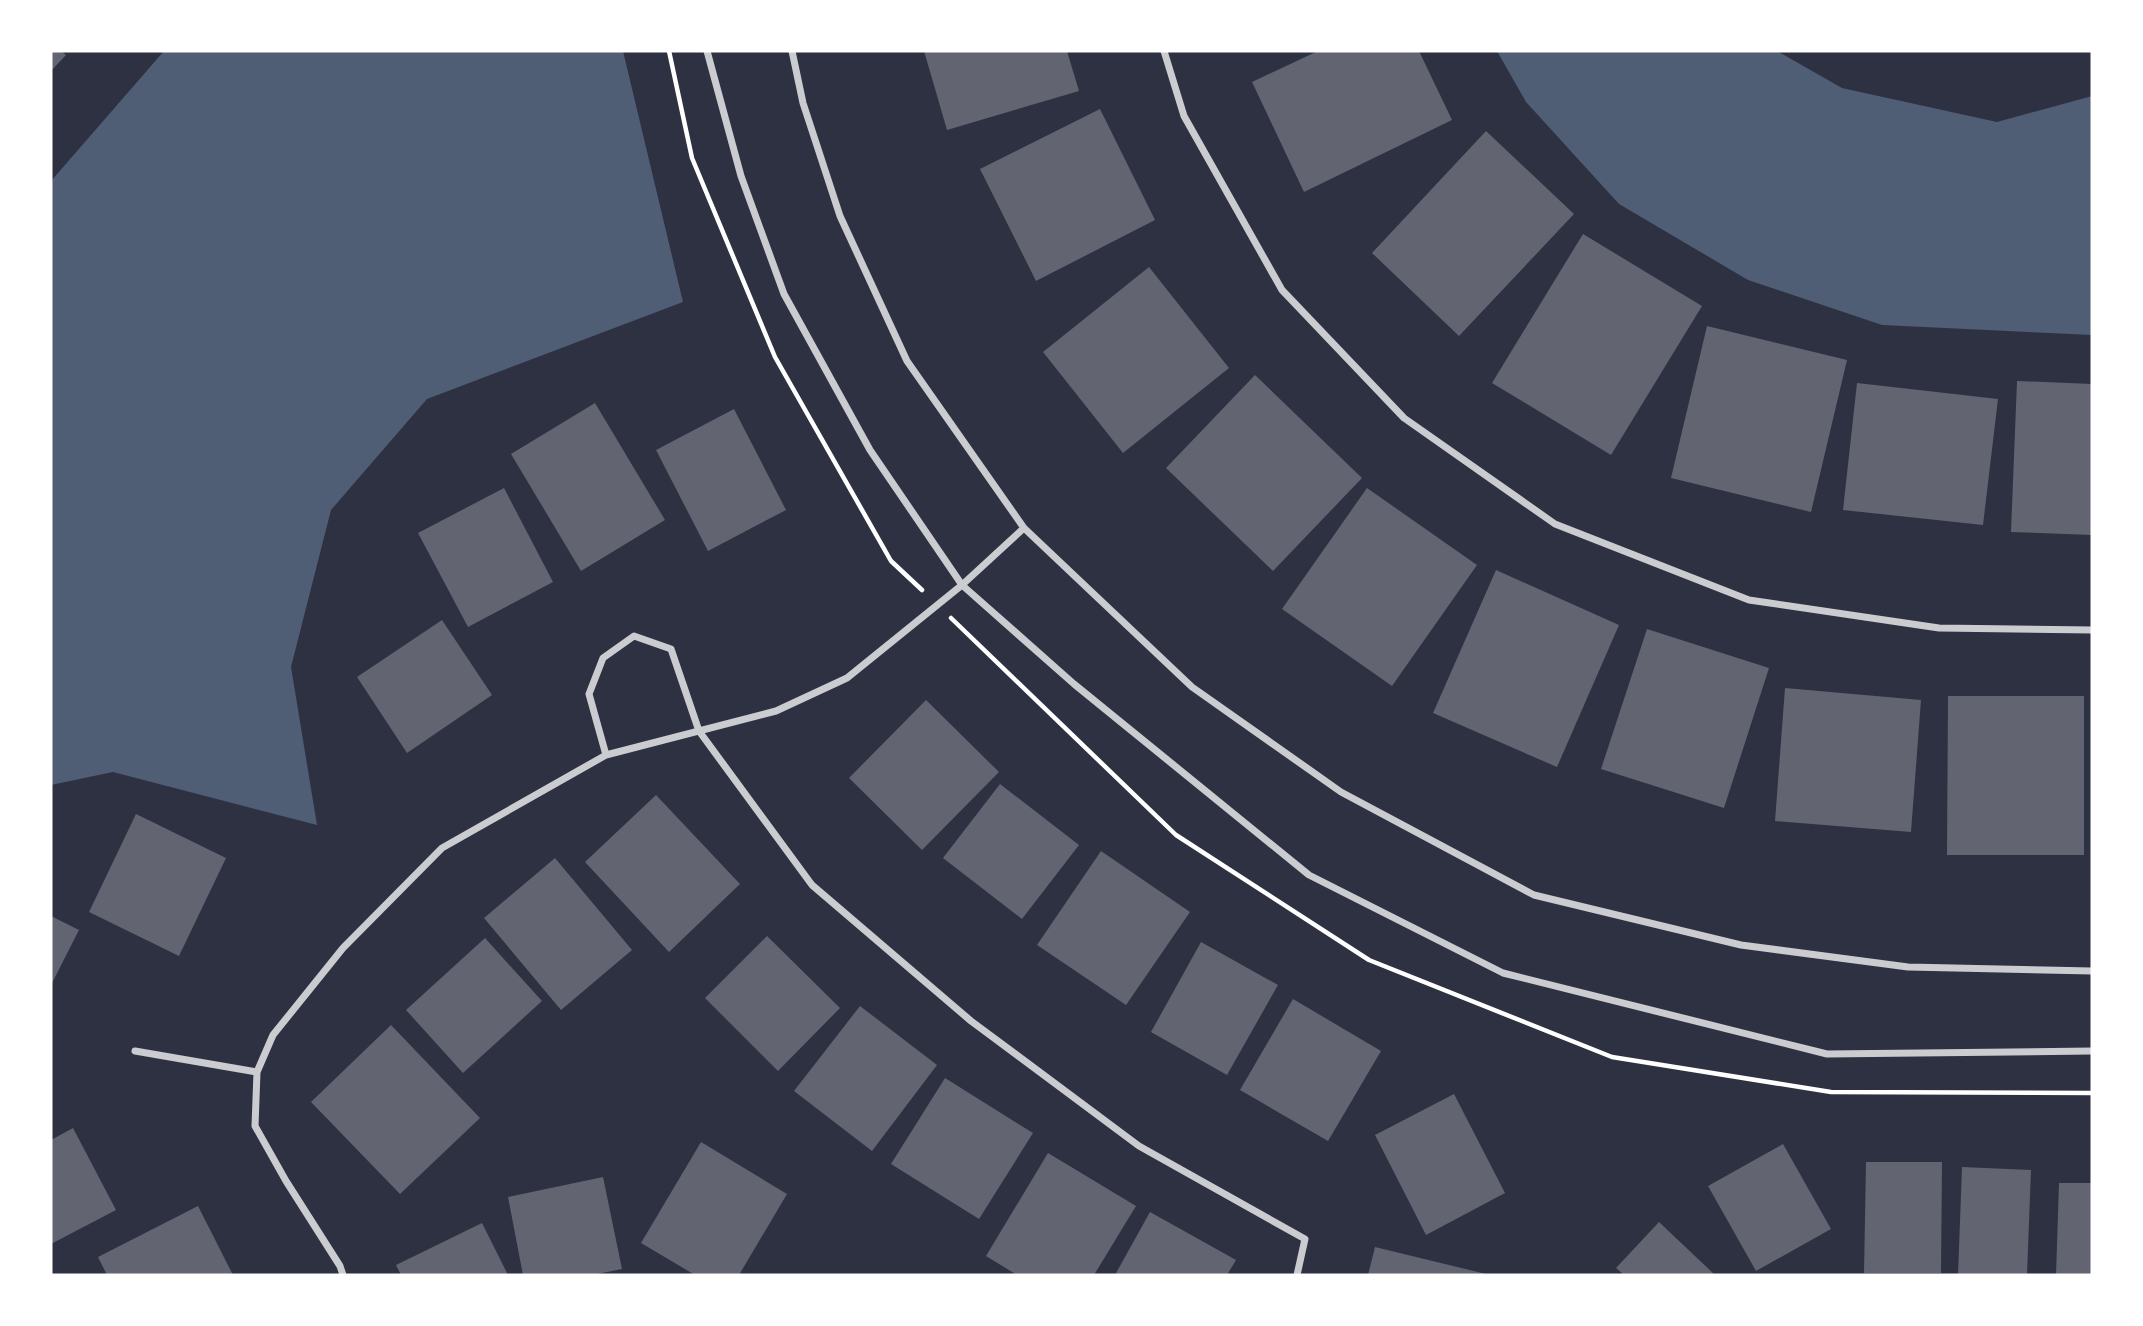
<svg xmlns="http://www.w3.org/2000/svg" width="2143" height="1326" font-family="Poppins,sans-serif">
<rect width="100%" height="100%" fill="#2d3142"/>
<path fill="#4f5d75" d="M164,51H623L683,302L427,399L331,510L291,667L317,825L113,772L51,785V181Z
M1497,51H1777L1842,88L1997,122L2092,96V335L1882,325L1748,280L1619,204L1526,102Z"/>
<path fill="#626471" d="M51,51H61L66,55L51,71Z
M924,51H1067L1079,91L947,130Z
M1318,51H1419L1452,120L1304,192L1252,82Z
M1100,109L1155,220L1036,281L980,169Z
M1486,131L1574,214L1459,336L1372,253Z
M1583,234L1702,306L1611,455L1492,383Z
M1149,267L1229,368L1123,453L1043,352Z
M1707,326L1847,360L1811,512L1671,478Z
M1255,375L1362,478L1273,571L1166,468Z
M2017,381L2092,384V535L2011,532Z
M1857,383L1998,399L1983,525L1843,510Z
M595,403L665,520L581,571L511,454Z
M734,409L786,510L708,551L656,450Z
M504,488L553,582L468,627L418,533Z
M1367,488L1477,565L1392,686L1282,609Z
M1496,570L1619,625L1557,767L1433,713Z
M442,620L492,695L407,753L357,677Z
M1647,629L1769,668L1724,808L1601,769Z
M1785,688L1921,700L1911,832L1775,821Z
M1948,696H2084V855H1947Z
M926,700L999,772L922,850L849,778Z
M1000,784L1079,845L1022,919L943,858Z
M656,795L740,884L669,952L585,862Z
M136,814L226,858L179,956L89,912Z
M1101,851L1190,912L1126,1005L1037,945Z
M555,858L632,950L561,1010L484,918Z
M51,916L79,930L51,985Z
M767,936L840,1008L778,1071L705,998Z
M485,938L542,1001L463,1073L406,1010Z
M1201,942L1278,985L1227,1075L1151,1032Z
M1293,999L1381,1051L1328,1141L1240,1090Z
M860,1006L937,1065L872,1151L794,1091Z
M391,1025L480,1118L400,1194L311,1102Z
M945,1078L1033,1133L979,1219L891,1164Z
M1454,1094L1505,1193L1426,1235L1375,1135Z
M73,1128L116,1210L51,1244V1140Z
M701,1142L787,1194L739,1275H695L641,1243Z
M1783,1144L1831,1229L1756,1271L1708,1186Z
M1048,1153L1136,1206L1094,1275H1017L986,1256Z
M1866,1162H1942L1941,1273H1864Z
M1962,1167L2031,1170L2027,1275H1958Z
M603,1177L622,1269L592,1275H523L508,1197Z
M2059,1183H2092V1275H2056Z
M198,1206L233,1275H107L98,1257Z
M1150,1212L1236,1260L1227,1275H1115Z
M1659,1222L1715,1275H1624L1616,1268Z
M482,1223L508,1275H401L396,1265Z
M1375,1247L1486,1274V1275H1368Z"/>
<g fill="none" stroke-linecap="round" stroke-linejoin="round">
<path stroke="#fff" stroke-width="4.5" d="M669,51L692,158L775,357L891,561L922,590
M951,618L1176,835L1369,960L1612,1057L1831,1092L2092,1093"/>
<path stroke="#caccd0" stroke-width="7" d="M707,51L741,176L784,294L870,450L962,585L1074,684L1309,875L1503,973L1827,1054L2092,1051
M792,51L803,103L840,216L907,361L1024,528L1192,687L1341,792L1534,895L1741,945L1908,967L2092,971
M1164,51L1184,116L1282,290L1404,418L1555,524L1749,600L1939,628L2092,630
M606,755L589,694L603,658L634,636L671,649L699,731L812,885L971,1021L1139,1146L1305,1239L1297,1275
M135,1051L257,1072
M343,1275L340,1266L286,1181L255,1126L257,1072L273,1035L343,948L442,848L606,755L776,711L847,678L962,585L1024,528"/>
</g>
<rect width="2143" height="1326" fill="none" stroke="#ffffff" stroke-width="105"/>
</svg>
